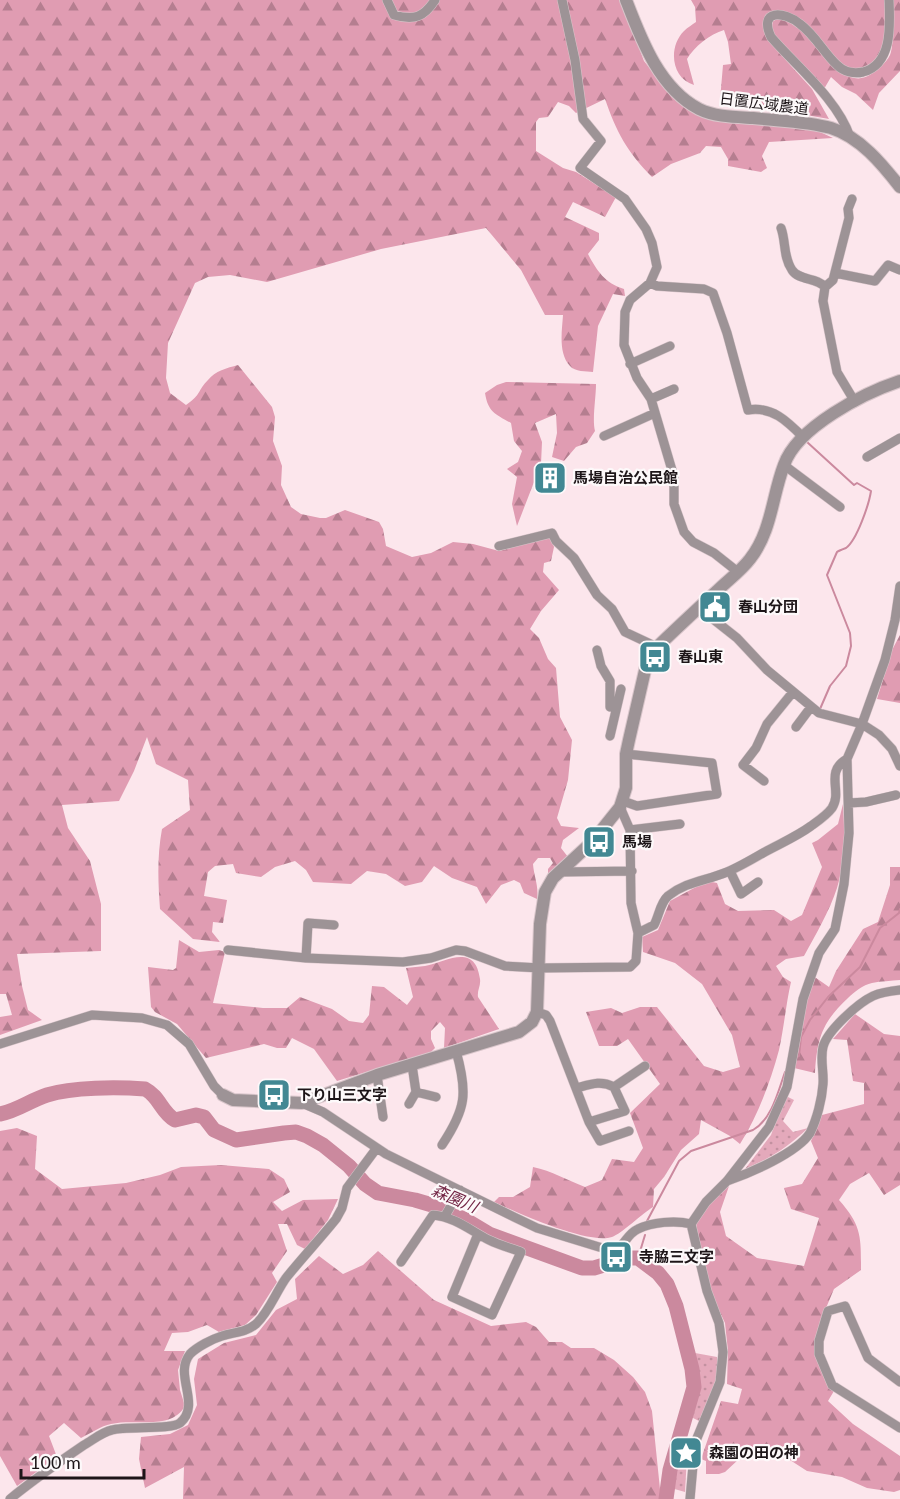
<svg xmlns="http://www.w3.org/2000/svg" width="900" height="1499" font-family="Lato,'Noto Sans JP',sans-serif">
<defs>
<pattern id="grass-dots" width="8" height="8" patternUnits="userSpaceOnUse" patternTransform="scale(1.5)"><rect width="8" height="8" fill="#e4a9bb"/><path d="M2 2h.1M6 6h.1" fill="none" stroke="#c391a0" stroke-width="1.8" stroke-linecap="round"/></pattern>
<pattern id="forest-firs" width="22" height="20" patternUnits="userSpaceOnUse" patternTransform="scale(1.5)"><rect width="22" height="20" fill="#e09cb2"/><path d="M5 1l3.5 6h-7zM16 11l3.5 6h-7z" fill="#b57e90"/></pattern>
</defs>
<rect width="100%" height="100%" fill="#fce6ec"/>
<path fill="url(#grass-dots)" d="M786,1096L794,1100L783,1121L793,1132L808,1128C788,1147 771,1158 745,1169L771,1135Z
M695,1353L717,1357C720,1380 708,1400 699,1421L689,1416L698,1381Z
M677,1453L687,1456L685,1492L671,1488Z"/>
<path fill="url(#forest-firs)" d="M0,0H621L644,61L663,85L680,100L788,126L818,131L833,138L769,142L762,156L767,168L761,172L728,166V159L721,147L706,146L700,153L671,164L652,177C627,152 616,131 605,99L576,113L569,106L558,102L548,117L539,118L536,122V151L563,168L576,172L616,197L605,217L573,202L565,217L599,233V240L588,254C597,271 605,283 624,289L625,296L613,294L598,326L593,372C586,371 575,372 570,366C558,353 562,331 563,315H545L521,270L486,228L381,249L267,282L230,275L208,277L195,283L168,343L166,378L170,393L186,405C202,394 197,391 208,380C215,371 227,368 238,365L272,407L275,417L273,441L282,466L281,485L291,507L301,514L320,518H326L345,510L379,522L383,529L386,546L412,557L431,553L453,542L473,544L499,551L551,537L554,547L551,561L544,563L543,572L559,590L541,611L530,629L539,638L548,659L556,668L560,717L572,740L568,780L557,818L561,826L579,828L563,840L561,848L568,857L548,876V869L553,863L550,858H538L533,864C534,877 539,886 537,899L524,893L520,883L514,880L501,885L486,904L477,887L452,878L434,866L422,882L405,886L386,874L367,871L351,884L313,882L306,870L295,861L275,867L261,877L236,873L233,864L215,866L208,872L204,896L227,900L223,923L213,922L212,932L220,942L193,939L160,909C158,882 157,856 162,829L190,810L188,780L156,764L147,737L134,771L119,801L62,805L68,828L90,861L101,904V951L17,954L22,986L28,1010L42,1020L0,1035V1017L12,1015L6,994H0Z
M691,0H884C888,21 889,57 866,67C858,70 850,70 843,66C821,54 793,0 764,19L774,47L812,89L829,119L720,100L723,65L731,64L728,42L724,30C710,34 694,47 687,59L694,85C671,78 668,47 684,31C688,27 692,25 696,22L695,7Z
M893,0H900V71L879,93L873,110L856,94L842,87L831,77L824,89L803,65L774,37L771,29L773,21L780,18C786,21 794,24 800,29C817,45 845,93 871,74C878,69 886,63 890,55C894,47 893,11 893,0Z
M506,382L596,384C596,398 592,419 595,431L587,443L576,447L564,461L552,457L557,433L556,414L535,423L542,442L541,464L517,526L512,504L517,477L507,469L518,462L522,451L514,441L511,423C495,414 488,412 485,393L497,385Z
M900,635V703L877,699L892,650Z
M843,804C845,831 845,862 837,888C829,912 816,934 804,956L786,959L776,966L783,977L791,982C786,1004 784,1027 779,1050C770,1083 758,1115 740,1144L730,1136L701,1120L699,1134L681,1150L664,1177L654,1189L653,1207C643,1213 621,1234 612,1237C588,1245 518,1213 494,1202L499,1197H513L530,1187L533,1167C552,1171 567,1180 585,1187L602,1180L612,1159L634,1162L643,1148L630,1113L660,1084L628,1039L617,1046H599L586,1012L611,1008L622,1013L640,1007H657L704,1066L723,1072L740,1067L732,1035L702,984L675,963L643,952L642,937L658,930L670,901L707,881L717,883L725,904L738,911L774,910L791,921L802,915L822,867L812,843L818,840L838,824Z
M890,867H900V980C891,981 881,981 872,983C863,985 854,992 848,998C822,1022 817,1039 815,1073L794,1068L809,973L829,987L836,971L863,929L878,922L890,885Z
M179,940L199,952L219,950L225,952L213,1003L263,1008H287L300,997L332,1009L349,1021L363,1023L369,1015L372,986L384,987L407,1005L413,997L406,968C412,967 419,967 425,966C446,962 475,942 480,979C481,986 477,990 478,997L499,1029L444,1048L445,1028L440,1022L431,1031V1039L435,1048L431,1052L337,1081L314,1049L292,1038L286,1048H277L264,1044L206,1058L177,1024L155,1012L151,1007L148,967L173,970L176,968Z
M855,1014L884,1034L900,1036V1185L884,1195L869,1173L850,1184L839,1200C862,1226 861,1237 861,1270L834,1289L826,1308L815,1353L834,1391L828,1401L853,1424L900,1456V1490L894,1492L867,1488L842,1477L807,1471L776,1451L739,1459L725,1472L719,1474H706V1461L701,1459L721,1401L738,1404L742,1389L727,1384L728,1351L725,1323L705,1281L696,1224L707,1206L729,1186L720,1212L726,1236L757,1258L804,1266L819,1218L791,1209L784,1188L802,1184L818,1158L811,1141L822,1115L864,1104V1083L853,1081L847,1040L833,1039Z
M17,1128L37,1136L35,1169L62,1189L126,1183L160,1175L181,1167L221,1165L269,1169L284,1179L290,1192L273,1202L282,1211L303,1200L338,1199L328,1220L305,1249L297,1245L287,1224H278L287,1251L272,1273L277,1282L256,1315L245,1325L219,1332L207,1325L188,1332L172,1333L164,1351H185L178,1370L180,1390L185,1406C171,1431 135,1418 111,1424C101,1426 91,1433 81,1438L64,1423L49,1436L57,1457L17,1486L0,1456V1131Z
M378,1251L434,1300L491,1326L526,1322L536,1327L549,1342H562L571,1348H594L614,1360L633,1377L645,1392L652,1411L661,1499H183L184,1467L145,1488L139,1459L141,1437L170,1434L188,1425L197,1405L194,1379L198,1359L224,1343L256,1335L276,1310L297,1299L295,1279L319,1256L343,1274L363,1265Z"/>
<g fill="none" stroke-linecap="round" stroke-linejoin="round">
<path stroke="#cb899e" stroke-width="2" d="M807,442L854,485L857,483L871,491C869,504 857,540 846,548C846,548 838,551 837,552L827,575L850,633L851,646L846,666L830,686L820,709
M796,1057L799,1056L801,1037L810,1020L828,997L860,967L880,928L899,913L900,909
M647,1221L679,1161L691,1151L753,1130C772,1119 778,1092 785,1072
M638,1258L645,1235"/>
<path stroke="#cb899e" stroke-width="15" d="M0,1114C17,1111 31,1100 47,1095C73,1087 117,1087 145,1089C160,1097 161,1112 175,1120L196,1115L204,1117L214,1130L236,1140L284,1133L296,1132L307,1136L323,1145L349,1166L365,1184L378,1193L415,1200L432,1205L464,1219L489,1234L582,1268H594L627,1258H638L658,1273L667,1284L676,1306L692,1369L694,1387L670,1470L666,1499"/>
<g stroke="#d8c5ca" stroke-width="10">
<path id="minor" d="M387,0L394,15C414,21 424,17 435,0
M562,0L575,60L583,119L601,141L580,168L625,199L646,229L652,243L657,267L650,283L630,300L625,312L624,345L637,378L651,399L674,477V504L684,532L693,542L714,553L738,572
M850,137C838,100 796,66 771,37C758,9 784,11 800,24C815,35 824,53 837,65C844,72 854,74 863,72C893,64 890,24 889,0
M852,199L848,209L849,218L833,280L825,287L823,301L837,372L855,402
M781,228C786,241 783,257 792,270C799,281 817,277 825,287
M835,273L875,281L888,265L900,270
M650,283L657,286L704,289L713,293L727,333L748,410C772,406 787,421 803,437
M630,364L670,346
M651,399L674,389
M604,436L655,413
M867,457L900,438
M784,465L840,507
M499,546L552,533L556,541L574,558L597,595L612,609L625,632L657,647
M699,608L737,638L767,670L819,713L862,724L879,735L892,749L900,766
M597,650L601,666L610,681V707
M796,727L811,707
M610,736L621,689
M764,781L743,765L756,748L767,724L793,692
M623,801L637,806L717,794L712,763L626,754
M849,803L866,802L896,795
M630,830L680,824
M730,871L741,894L758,882
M561,872L632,871
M638,933L654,925C659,916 660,903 668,896C687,881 706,881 727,872C739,867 751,860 763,853C779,844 796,837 811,826C818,821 827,815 832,808C843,791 824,772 847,759
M228,950L306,958L403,962L431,958L456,950L465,951L505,966L540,968L630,967L636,961L638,933L631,903L630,830L620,807
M306,958L308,923L334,925
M537,1012L546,1015L550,1021L589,1122L600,1141L629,1131
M0,1044L92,1015L142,1018L167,1025L189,1044L214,1086L223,1095
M412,1065L416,1092L436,1097
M377,1075L383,1117
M577,1088C591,1084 601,1080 614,1087L645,1066
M302,1103L323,1112L386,1154L514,1217L537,1228L599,1247C627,1255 621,1237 638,1229C652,1222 676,1220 691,1224
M409,1104L416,1092
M589,1122L625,1111L614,1087
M442,1145C466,1109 468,1093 456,1051
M727,1181C750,1173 797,1153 810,1133C817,1119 822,1099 823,1084C824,1072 820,1059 823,1047C827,1031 858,1003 873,996C882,992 891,991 900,990
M445,1216L460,1190
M401,1262L433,1215C455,1217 471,1231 489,1240C499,1245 510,1248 521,1252L492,1315L452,1297L478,1234
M900,1382L868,1358L845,1306L828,1311L819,1341V1354L832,1385L900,1428
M10,1499C33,1480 59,1462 84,1445C93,1440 102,1432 112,1430C126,1426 171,1430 180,1423C202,1404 173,1375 190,1354C197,1347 212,1339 222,1336C234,1332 245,1333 256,1324C269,1312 276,1292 286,1278C302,1258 320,1239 336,1219L342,1208L347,1188L376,1149
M690,1499L695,1443L720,1382L723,1352L719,1323L707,1291L691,1224L706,1202L727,1181L769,1127L787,1087L803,999L819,953L835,929L844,884L849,833L847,759L862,724L885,660L895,620L900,586"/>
</g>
<g stroke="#d8c5ca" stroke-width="14">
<path id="tertiary" d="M626,0C641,39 659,88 699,109C715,117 735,117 753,118C779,121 806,121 831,128C860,137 882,164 900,187
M223,1095L233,1100L302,1103L377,1075L519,1032L532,1022L537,1012L540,924L545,892L553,878L592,842L620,807L626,788V754L629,740L646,666L657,647C677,628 697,609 717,591C728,580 741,571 750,559C772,531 772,496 784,465C797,427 864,393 900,381"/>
</g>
<use href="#minor" stroke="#9d9396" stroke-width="9"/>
<use href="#tertiary" stroke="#9d9396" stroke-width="12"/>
</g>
<defs>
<g id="building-square" transform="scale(1.725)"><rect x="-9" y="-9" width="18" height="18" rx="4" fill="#428893" stroke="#fdf9fa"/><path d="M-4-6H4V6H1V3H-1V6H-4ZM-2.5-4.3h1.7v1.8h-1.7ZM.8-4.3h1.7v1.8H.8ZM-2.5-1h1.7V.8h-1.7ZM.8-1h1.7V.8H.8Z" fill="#fff"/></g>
<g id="civic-square" transform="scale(1.725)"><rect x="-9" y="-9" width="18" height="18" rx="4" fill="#428893" stroke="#fdf9fa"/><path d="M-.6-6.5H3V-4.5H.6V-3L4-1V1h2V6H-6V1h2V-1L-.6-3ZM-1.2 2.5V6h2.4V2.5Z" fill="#fff"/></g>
<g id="bus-square" transform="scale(1.725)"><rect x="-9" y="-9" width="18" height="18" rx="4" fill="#428893" stroke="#fdf9fa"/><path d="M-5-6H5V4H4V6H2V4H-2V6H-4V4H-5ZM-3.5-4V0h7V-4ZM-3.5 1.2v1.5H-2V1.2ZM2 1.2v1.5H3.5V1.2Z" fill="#fff"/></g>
<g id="sight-square" transform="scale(1.725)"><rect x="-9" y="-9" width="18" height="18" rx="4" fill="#428893" stroke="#fdf9fa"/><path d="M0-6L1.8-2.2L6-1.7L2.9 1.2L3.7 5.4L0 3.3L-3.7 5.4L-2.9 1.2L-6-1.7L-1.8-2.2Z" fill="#fff"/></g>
</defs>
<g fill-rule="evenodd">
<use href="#building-square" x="550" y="478"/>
<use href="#civic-square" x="715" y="607"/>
<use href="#bus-square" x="655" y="657"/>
<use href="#bus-square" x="599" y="842"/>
<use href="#bus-square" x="274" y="1095"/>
<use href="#bus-square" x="616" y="1257"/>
<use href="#sight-square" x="686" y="1453"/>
</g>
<g text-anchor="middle" stroke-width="4.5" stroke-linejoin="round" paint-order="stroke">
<g font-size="15" fill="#1d1518" stroke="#fdf9fa">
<text transform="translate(764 104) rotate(7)" y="5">日置広域農道</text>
</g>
<g font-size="15" font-weight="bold" fill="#1d1518" stroke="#fdf9fa" text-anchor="start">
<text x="573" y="483">馬場自治公民館</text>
<text x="738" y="612">春山分団</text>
<text x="678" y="662">春山東</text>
<text x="622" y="847">馬場</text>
<text x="297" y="1100">下り山三文字</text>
<text x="639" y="1262">寺脇三文字</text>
<text x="709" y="1458">森園の田の神</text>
</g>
<g font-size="16" font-style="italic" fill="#732545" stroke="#fdf9fa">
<text transform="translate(455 1198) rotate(23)" y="6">森園川</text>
</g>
</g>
<path d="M21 1469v9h123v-9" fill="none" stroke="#1d1518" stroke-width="3"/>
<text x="30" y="1469" font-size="18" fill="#1d1518" stroke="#fdf9fa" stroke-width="4.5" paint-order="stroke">100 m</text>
</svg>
